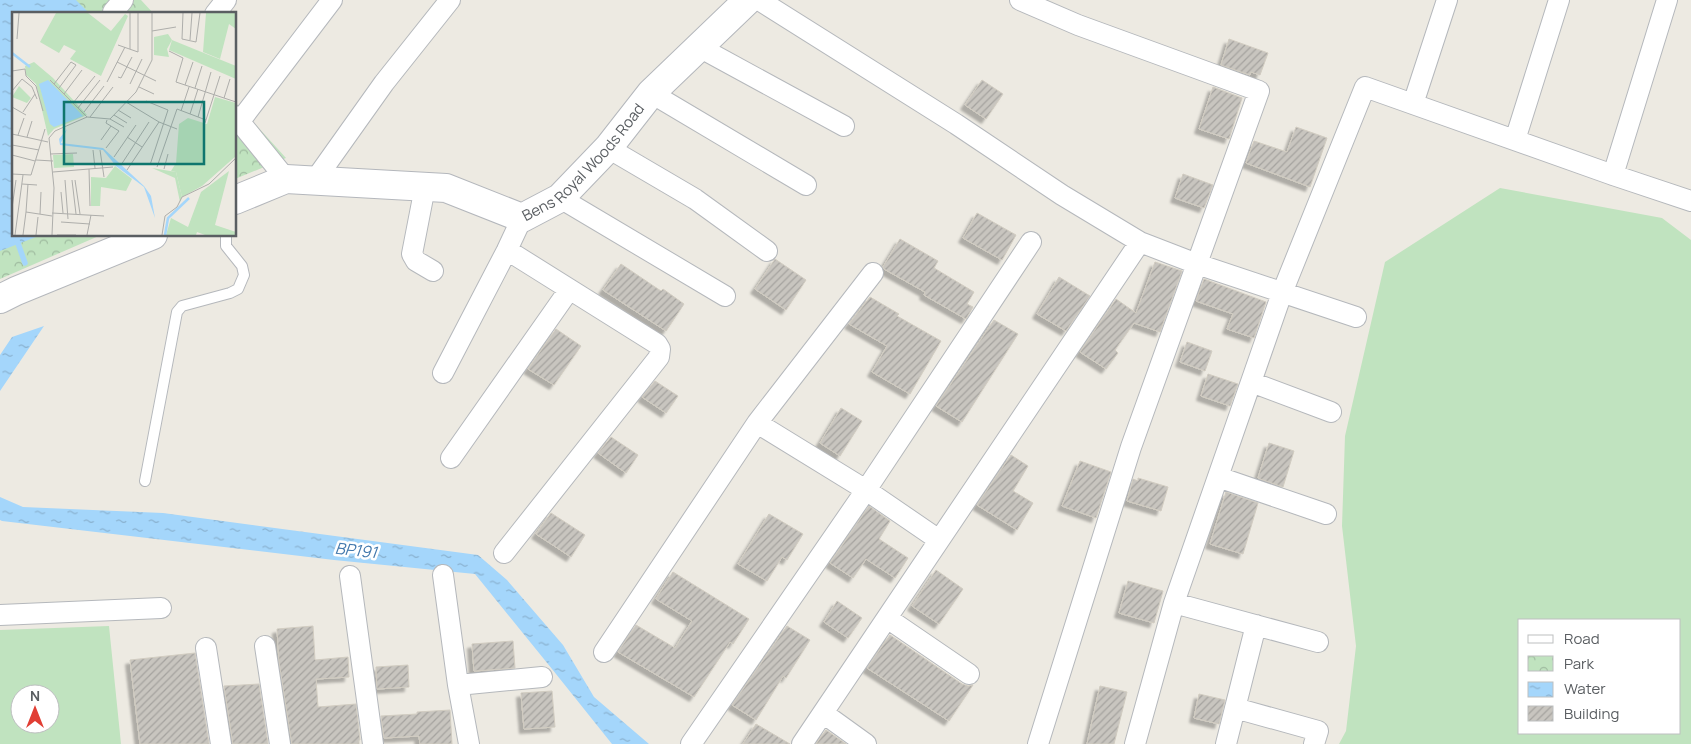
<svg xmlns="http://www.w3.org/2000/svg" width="1691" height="744" font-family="Manrope,sans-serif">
<defs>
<pattern id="park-crowns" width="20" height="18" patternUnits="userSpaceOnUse" patternTransform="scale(1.25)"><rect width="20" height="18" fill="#c0e3bf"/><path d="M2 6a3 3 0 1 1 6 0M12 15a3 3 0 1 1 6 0" fill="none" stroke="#9fbb9f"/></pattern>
<pattern id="water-ripples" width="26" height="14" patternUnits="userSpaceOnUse" patternTransform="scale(1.25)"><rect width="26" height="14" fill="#a4d6fb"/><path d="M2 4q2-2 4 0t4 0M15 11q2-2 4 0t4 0" fill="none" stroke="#89b1cf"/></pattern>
<pattern id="building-hatch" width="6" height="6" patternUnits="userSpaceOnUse" patternTransform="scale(1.25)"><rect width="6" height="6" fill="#c8c5bf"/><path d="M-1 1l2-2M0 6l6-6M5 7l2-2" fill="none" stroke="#a5a39f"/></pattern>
<filter id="shadow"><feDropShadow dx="-4.5" dy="4.5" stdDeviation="1" flood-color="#0004"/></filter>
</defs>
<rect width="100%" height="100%" fill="#edeae2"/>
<path fill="#c0e3bf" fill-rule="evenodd" d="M1500,188L1662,218L1691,240V744H1339L1346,731L1356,646L1342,526L1345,436L1385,262ZM1520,620H1680V733H1520Z
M109,626L121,744H0V630ZM20,694H50V724H20Z"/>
<path fill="url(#park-crowns)" d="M0,0H141L154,14H14V235H101L0,279Z
M235,102L286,158L235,179Z"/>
<path fill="url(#water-ripples)" d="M0,0H76L90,14H14V235H41L0,251Z
M44,326L0,391V355L12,337Z
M0,497L23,507L163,513L478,555L507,580L563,645L594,697L649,744H612L552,669L475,574L334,560L2,521L0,520Z"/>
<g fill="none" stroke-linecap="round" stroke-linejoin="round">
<path stroke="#a4d6fb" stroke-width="5.5" d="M15,235L25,263"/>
</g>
<path fill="url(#building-hatch)" stroke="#d1ccc1" filter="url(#shadow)" d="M1229,39L1268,53L1260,75L1251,72L1250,75L1221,65Z
M982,80L1003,94L986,119L965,105Z
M1213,87L1242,98L1229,139L1199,129Z
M1296,127L1327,138L1310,187L1246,163L1254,141L1287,152Z
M1183,174L1213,185L1204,208L1175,198Z
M977,213L1016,235L1002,260L963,238Z
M900,239L938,261L934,268L974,292L967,304L973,307L966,319L924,295L925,292L884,269L883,267Z
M775,259L806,280L786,310L755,289Z
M1155,262L1182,271L1160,332L1134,323L1115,350L1118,353L1106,369L1080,352L1116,299L1136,313Z
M621,264L661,291L663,289L684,304L666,331L603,290Z
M1059,277L1090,296L1066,331L1037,314Z
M1204,279L1266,302L1254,338L1227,329L1233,314L1196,301Z
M870,297L899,314L897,316L941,341L910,394L872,372L887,346L849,324Z
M994,320L1018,334L962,422L936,406Z
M556,329L581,346L554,385L528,369Z
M1187,342L1212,351L1205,371L1180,362Z
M1208,374L1238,384L1230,406L1201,396Z
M655,381L678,396L666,413L642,397Z
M841,408L862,421L840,456L820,443Z
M611,437L638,455L626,473L598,453Z
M1269,443L1294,451L1283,487L1258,478Z
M1011,455L1028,466L1013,491L1033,503L1017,530L977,505Z
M1080,461L1111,472L1096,518L1062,506Z
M1138,478L1168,487L1161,511L1127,501L1133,479L1138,481Z
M1226,492L1258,503L1243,554L1210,544Z
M869,506L890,521L879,539L908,558L895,578L866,559L853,578L830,563Z
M551,513L585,535L571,557L536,534Z
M769,514L803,534L787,560L782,557L767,581L738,564Z
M936,570L963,589L939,624L912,606Z
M673,572L749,619L733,644L730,642L694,697L618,652L636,625L675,648L692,621L656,599Z
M1128,581L1163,591L1154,623L1119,613Z
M837,601L862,618L848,638L824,622Z
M313,626L315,660L348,657L349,677L316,679L318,707L356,704L360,740H359V744H292L279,662L277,629Z
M787,626L810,640L786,678L783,676L756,720L732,705Z
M890,635L962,684L968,686L973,685L949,721L867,668Z
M513,641L515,668L474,671L472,644Z
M195,653L209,744H140L130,660Z
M408,665L409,687L377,689L376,667Z
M259,684L268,744H233L224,686Z
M1100,686L1127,692L1114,744H1087Z
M552,691L555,727L524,729L521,693Z
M1199,694L1225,700L1219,724L1194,718Z
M450,710L452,744H420L419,736L384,738L381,716L417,714V712Z
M756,724L790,744H743Z
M826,730L846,744H816Z"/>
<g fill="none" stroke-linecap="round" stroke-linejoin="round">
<g stroke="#b5b8bc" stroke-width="12">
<path id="lane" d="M145,481L177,312L182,306L230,293L238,289L244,275L242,266L226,246V235"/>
</g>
<g stroke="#b5b8bc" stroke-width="22">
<path id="street" d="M759,0L956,124L1062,195L1140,242L1197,264L1356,317
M1020,0L1078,25L1259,91L1131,447L1038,744
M116,14L113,12L123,0
M215,14L226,0
M699,47L844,126
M651,93L806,185
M1413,104L1447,0
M235,116L286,179
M240,121L332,0
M1515,140L1559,0
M608,148L695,199L767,251
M1613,175L1667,0
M315,180L384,83L450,0
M425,187L412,254L416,261L433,271
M560,198L725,296
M443,373L507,250
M1251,382L1331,412
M757,423L866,490L939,540
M451,458L569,290
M1218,477L1326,514
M504,553L659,357L660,349L657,344L507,250L522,218
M443,575L458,685L469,744
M350,576L373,744
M1174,603L1318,642
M0,615L161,608
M887,618L969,674
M265,646L280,744
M206,648L221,744
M604,652L757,423L873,273
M458,685L542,677
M1235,708L1318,731L1314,744
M823,713L866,744
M691,744L866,490L1031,242
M802,744L1140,242
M1135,744L1174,603L1282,293L1365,87L1613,175L1691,201
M1226,744L1256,625"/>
</g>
<g stroke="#b4b7bc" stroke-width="30">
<g id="secondary">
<path id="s1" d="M235,200L286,179L446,188L522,218L560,198L608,148L651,93L748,0"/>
<path d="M0,299L16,291L153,235"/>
</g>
</g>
<use href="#lane" stroke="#fff" stroke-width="10"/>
<use href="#street" stroke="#fff" stroke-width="20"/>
<use href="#secondary" stroke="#fff" stroke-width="28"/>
</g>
<g text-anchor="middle" stroke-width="5" stroke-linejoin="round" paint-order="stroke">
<g font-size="15" fill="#5a5e62" stroke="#fff">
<text dy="5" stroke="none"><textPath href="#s1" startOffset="381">Bens Royal Woods Road</textPath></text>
</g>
<g font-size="16" font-style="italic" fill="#4278ac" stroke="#fff">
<text transform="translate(356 550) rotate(6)" y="6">BP191</text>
</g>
</g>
<g transform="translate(12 12)">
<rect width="224" height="224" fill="#edeae2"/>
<path d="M44,1H76L99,19L113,2L116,4L89,64L58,47L64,39L52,33L47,41L28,30ZM194,1H224V17L217,12L208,47L191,40ZM156,22L160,28L155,37L157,45L142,43V25ZM203,85L224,91V144L190,174L170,185L164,160L159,159L164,151L167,112L176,106L195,112ZM61,142L62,155L42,156L41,143ZM103,154L120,167L114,179L89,175L88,194H79V165L94,166ZM217,159L203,213L224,220V223H193L185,220L184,223H154L159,206L176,215L189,180Z" fill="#c0e3bf"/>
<path d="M160,28L224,54V67L157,38Z" fill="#c0e3bf"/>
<path d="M22,50L41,66L75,103L42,117L36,124L24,72L14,63L13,54ZM7,74L19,86L15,91L0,85Z" fill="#c0e3bf"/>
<path d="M140,156L164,160L170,185L168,190L163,166Z" fill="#c0e3bf"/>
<path d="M36,68L71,104L42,115L38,112L27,72ZM55,117L49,131L91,136L132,174L139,184L143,206L132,175L104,154L91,138L48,133L47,127Z" fill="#a4d6fb"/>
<path fill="none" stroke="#a4d6fb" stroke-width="2.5" d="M0,41L18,55M153,223L156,206L177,186"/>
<path fill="none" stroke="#aeaeab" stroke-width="1" d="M118,1V37M171,1L170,27L184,30L188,1M140,19L164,15M5,27L7,1M178,28L180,1M106,33L126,40V1M157,39L171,46L164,70L224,90M105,50L144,69M0,59L13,57L14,64L24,74L31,99M106,65L109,66L120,45M38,68L61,91M95,70L113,35M42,72L59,50L64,53L47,76M118,72L130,47M173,73L181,50M127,75L142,82M183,76L190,54M0,79L10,67L20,75L25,87M52,82L70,58M212,86L218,67M134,89L156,98L138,153M114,90L147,110L165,117M0,95L14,103M66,96L88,68M106,98L119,106M169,99L177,75M11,100L23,82M72,100L92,74M178,102L186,77M102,103L115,111M75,105L61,91L83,64M78,105L101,75M186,105L199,60M98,107L112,115M193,111L208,64M0,122L36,130M6,123L12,106M15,125L20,109M115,125L130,135M89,128L99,114M0,133L27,138M94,136L107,119L94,111L95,108M81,138L83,156M88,138L92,165M38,142L65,141M0,143L23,149M102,145L124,113M24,148L41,149M109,153L137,110M145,155L165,97L194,108M77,157L78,194M152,157L156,142M115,158L147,110M41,160L101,155M0,162L19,163L33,117M53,168L56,207M60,168L64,202M63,168L68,202M10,172L25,173M49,180L51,201M0,196L4,168M14,200L16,172M40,201L92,204M28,202L29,180M49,210L78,212M3,223L11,163M11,223L14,200L40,204M24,223L26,205M40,223L42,176L37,126L43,119L75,105L98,107L124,80L140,48V1M45,223H64M75,223L79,203M150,223L153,204L165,195L170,185L197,172L224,146"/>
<path fill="#0f766e" fill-opacity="0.15" stroke="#0f766e" stroke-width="2.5" d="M52,90H192V152H52Z"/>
<rect width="224" height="224" fill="none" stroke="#5a5e62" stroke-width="2.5"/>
</g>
<rect x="1518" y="619" width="162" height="115" fill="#ffffff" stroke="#bdbfc0"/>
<rect x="1528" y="635" width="25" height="8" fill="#ffffff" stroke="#bdbfc0"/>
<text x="1564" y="644" font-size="15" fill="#5a5e62">Road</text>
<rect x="1528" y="656" width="25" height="15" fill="url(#park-crowns)" stroke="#bdbfc0"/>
<text x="1564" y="669" font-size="15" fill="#5a5e62">Park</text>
<rect x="1528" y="682" width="25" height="15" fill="url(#water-ripples)" stroke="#bdbfc0"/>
<text x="1564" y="694" font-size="15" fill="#5a5e62">Water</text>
<rect x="1528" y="706" width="25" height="15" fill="url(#building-hatch)" stroke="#bdbfc0"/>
<text x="1564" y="719" font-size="15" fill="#5a5e62">Building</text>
<g transform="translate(35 709)"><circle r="24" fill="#ffffff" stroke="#bdbfc0"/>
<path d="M0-4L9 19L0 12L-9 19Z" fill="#e13e34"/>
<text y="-8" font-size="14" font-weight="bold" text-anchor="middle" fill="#5a5e62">N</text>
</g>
</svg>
